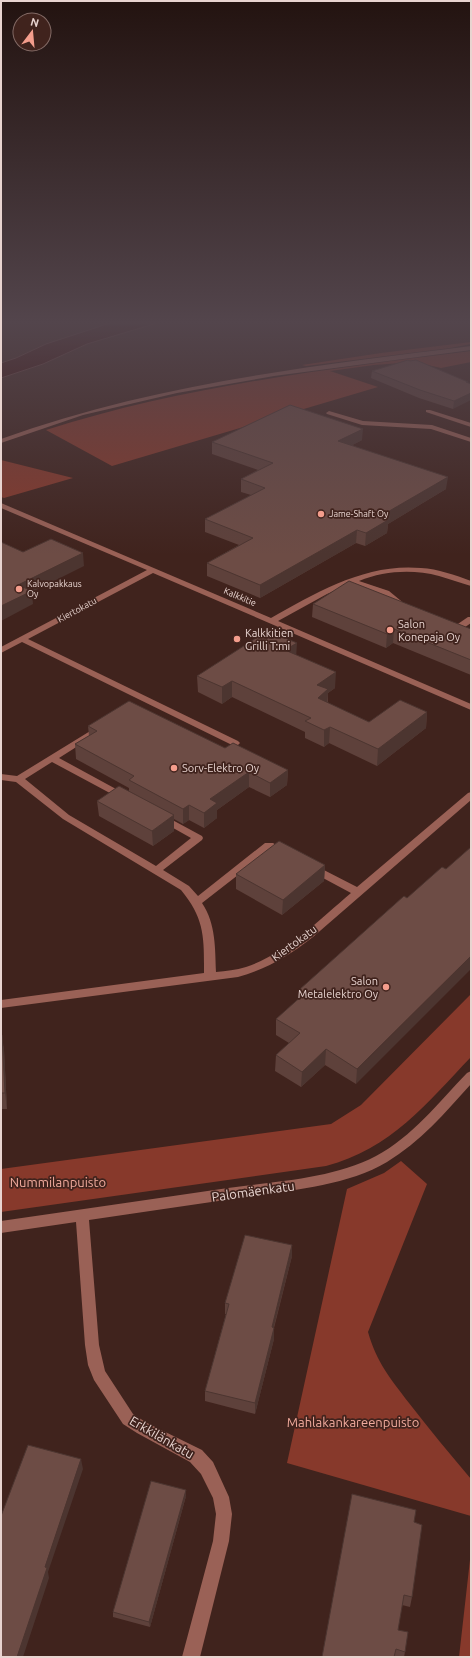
<svg xmlns="http://www.w3.org/2000/svg" width="472" height="1658" font-family="Ubuntu,sans-serif">
<rect width="100%" height="100%" fill="#40231d"/>
<path fill="#87392b" d="M471,342V344L450,348L306,366L302,365L381,353Z
M471,351V362L441,368L414,362L374,365L330,371L378,387L112,466L46,430C184,386 328,369 471,351Z
M1,460L73,478L4,498L1,497Z
M471,994V1057C427,1103 391,1149 326,1166L1,1212V1169L331,1124L361,1105Z
M401,1161L427,1184L368,1332C377,1363 390,1378 409,1403C429,1429 450,1454 471,1479V1516L287,1463L347,1189L384,1173Z
M471,1551V1657H459Z"/>
<path fill="#360000" stroke="#6b403e" d="M110,323H157L87,344L43,364L1,378V363L16,358L46,344Z"/>
<g fill="none" stroke-linecap="round" stroke-linejoin="round">
<path fill="#9a6156" fill-rule="evenodd" d="M471,346V350L274,376L177,393L83,415L1,443V439C152,384 312,366 471,346Z
M426,410H430L471,423V427L426,412Z
M329,411L363,421L432,425L471,438V442L431,429L362,425L327,414L326,413Z
M1,503L271,618C317,592 366,563 421,568C438,569 455,575 471,581V586C460,583 450,579 439,576C412,569 384,571 359,581L389,591L406,605V609H400L383,595L352,583L327,594L278,621L471,704V710L153,573L28,639L238,741L240,743L238,745H232L22,642L1,653V647L147,570L1,508Z
M468,617H471V623L458,632H452V628Z
M100,725L105,728L103,730L59,758L127,795L129,797L127,799H121L52,762L25,779L69,815L156,866L191,838L159,820L157,818L159,816H165L202,836L203,838L202,840L163,870L189,886L198,896L265,843H273L289,853L284,856L270,850L202,903C216,924 215,948 216,972C226,971 236,970 246,967C287,953 319,920 351,893L310,871L309,869L310,867H318L357,887L468,793L471,792V800L313,937C290,955 267,969 238,977L1,1008V1000L204,973C204,938 205,919 181,890L63,819L16,782L1,780V774L17,776Z
M471,1071V1084C445,1113 420,1142 387,1162C347,1186 291,1190 246,1197C193,1205 141,1212 89,1220L99,1345L105,1371L133,1414L147,1423L202,1450L213,1462L229,1497L232,1514L229,1541L200,1657H182L213,1541L216,1514L213,1498L201,1474L190,1462L137,1433L123,1424L94,1380L88,1365L85,1345L76,1222L1,1233V1221C77,1210 153,1199 228,1188C277,1181 332,1179 376,1156C412,1137 439,1102 467,1073Z"/>
</g>
<path fill="#5e413b" d="M372,371L468,382V383L453,409L419,398L371,378Z
M362,440L352,445L446,489L388,524L387,533L365,546L356,543L260,598L207,576V563L239,545L205,532V519L251,495L241,492V479L258,470L212,454V442Z
M313,604L471,629V675L393,643L386,648L312,617Z
M297,655L335,688L328,693V703L369,722L427,712L426,728L377,766L329,743L324,747L305,738V732L232,697L222,704L198,692L197,676Z
M88,726L225,748L288,770L287,785L270,797L249,787L217,810V818L204,828L189,820L183,824L174,819V831L153,846L99,816L97,801L129,792V788L76,759L75,744L89,736Z
M325,865L324,881L282,915L236,889V874Z
M404,896L356,1084L325,1065L301,1087L275,1071L276,1055L289,1043L276,1035V1019L299,999V990Z
M1,1035L4,1050L7,1109H1Z
M292,1256L274,1328V1339L255,1414L205,1401V1391L226,1314H225V1303Z
M186,1496L150,1627L113,1617V1612Z
M414,1522L412,1597L410,1607L402,1605L398,1630L405,1652L404,1657H322Z"/>
<path fill="#4c3530" d="M471,393V400L453,409L454,401Z
M363,429L362,440L338,453V441Z
M448,477L446,489L388,524L387,533L365,546L366,533L379,517Z
M357,530L356,543L260,598V585Z
M83,553L84,566L32,592L33,604L1,621V606L18,585Z
M394,629L393,643L386,648L387,634Z
M297,643L296,659L285,650Z
M336,672L335,688L328,693L327,706L317,715V685Z
M232,681V697L222,704V687Z
M427,712L426,728L377,766L378,749Z
M330,727L329,743L324,747V730Z
M288,770L287,785L270,797V783Z
M249,772V787L217,810V818L204,828V813L210,799Z
M189,805V820L183,824V809Z
M174,815V831L153,846L152,831Z
M325,865L324,881L282,915L283,900Z
M471,956V969L356,1084L357,1069Z
M2,1035L4,1050L7,1109L5,1093Z
M326,1049L325,1065L301,1087L302,1072Z
M292,1245V1256L271,1338L272,1327Z
M274,1328V1339L255,1414V1403Z
M81,1459L83,1469L48,1572L49,1578L23,1657H17L45,1567Z
M186,1490V1496L150,1627L149,1622Z"/>
<path fill="#6d4c45" stroke="#4c3530" d="M408,360L410,361L416,360L468,382H466L471,384V393L454,401L420,390L372,371Z
M290,405L363,429L338,441L448,477L379,517L388,520L366,533L357,530L260,585L207,563L253,538L205,519L265,488L241,479L273,463L212,442Z
M51,539L83,553L18,585L32,591L1,606V542L23,552Z
M349,581L471,629V660L394,629L387,634L313,604Z
M267,631L271,632L297,643L285,650L336,672L317,685L328,689L318,698L369,722L400,700L427,712L378,749L330,727L324,730L305,721L311,718L232,681L222,687L197,676Z
M129,701L225,748L233,743L288,770L270,783L249,772L210,799L217,803L204,813L189,805L183,809L129,780L134,776L75,744L97,731L88,726Z
M119,786L174,815L152,831L97,801Z
M279,841L325,865L283,900L236,874Z
M471,847V956L357,1069L326,1049L302,1072L276,1055L300,1033L276,1019L305,993L299,990L404,896L407,898L442,867L446,869Z
M1,1035H2L5,1093H1Z
M245,1235L292,1245L272,1327L274,1328L255,1403L205,1391L229,1304L225,1303Z
M28,1445L81,1459L45,1567L47,1568L17,1657H1V1516Z
M151,1481L186,1490L149,1622L113,1612Z
M352,1494L416,1510L414,1522L422,1525L412,1597L404,1595L398,1630L408,1632L405,1652L396,1649L394,1657H322Z"/>
<linearGradient id="sky" x2="0" y2="1"><stop stop-color="#231310"/><stop offset="0.58" stop-color="#53454c"/><stop offset="1" stop-color="#53454c" stop-opacity="0"/></linearGradient>
<rect width="472" height="555" fill="url(#sky)"/>
<g fill="#f49d8c" stroke="#40231d" stroke-width="1.5">
<circle cx="321" cy="514" r="4"/>
<circle cx="19" cy="589" r="4"/>
<circle cx="390" cy="630" r="4"/>
<circle cx="237" cy="639" r="4"/>
<circle cx="174" cy="768" r="4"/>
<circle cx="386" cy="987" r="4"/>
</g>
<g text-anchor="middle" stroke-width="3.5" stroke-linejoin="round" paint-order="stroke">
<g font-size="9" fill="#e8d4d0" stroke="#40231d" text-anchor="start">
<text x="329" y="517">Jame-Shaft Oy</text>
<text x="27" y="587">Kalvopakkaus<tspan x="27" dy="10">Oy</tspan></text>
</g>
<g font-size="9" fill="#e8d4d0" stroke="#40231d">
<text transform="translate(240 597) rotate(23)" y="3">Kalkkitie</text>
<text transform="translate(77 610) rotate(-28)" y="3">Kiertokatu</text>
</g>
<g font-size="11" fill="#e8d4d0" stroke="#40231d" text-anchor="start">
<text x="398" y="628">Salon<tspan x="398" dy="13">Konepaja Oy</tspan></text>
<text x="245" y="637">Kalkkitien<tspan x="245" dy="13">Grilli T:mi</tspan></text>
<text x="182" y="772">Sorv-Elektro Oy</text>
<text x="378" y="985" text-anchor="end">Salon<tspan x="378" dy="13">Metalelektro Oy</tspan></text>
</g>
<g font-size="11" fill="#e8d4d0" stroke="#40231d">
<text transform="translate(294 943) rotate(-36)" y="4">Kiertokatu</text>
</g>
<g font-size="13" fill="#f1ab9d" stroke="#40231d">
<text x="58" y="1187">Nummilanpuisto</text>
<text x="353" y="1427">Mahlakankareenpuisto</text>
</g>
<g font-size="13" fill="#e8d4d0" stroke="#40231d">
<text transform="translate(253 1191) rotate(-8)" y="5">Palomäenkatu</text>
<text transform="translate(162 1437) rotate(30)" y="5">Erkkilänkatu</text>
</g>
</g>
<rect width="472" height="1658" fill="none" stroke="#e8d4d0" stroke-width="4"/>
<g transform="translate(32 32) rotate(16)"><circle r="19" fill="#40231d" stroke="#836a65"/>
<path d="M0-3L7 15L0 10L-7 15Z" fill="#f49d8c"/>
<text y="-6" font-size="11" font-weight="bold" text-anchor="middle" fill="#e8d4d0">N</text>
</g>
</svg>
